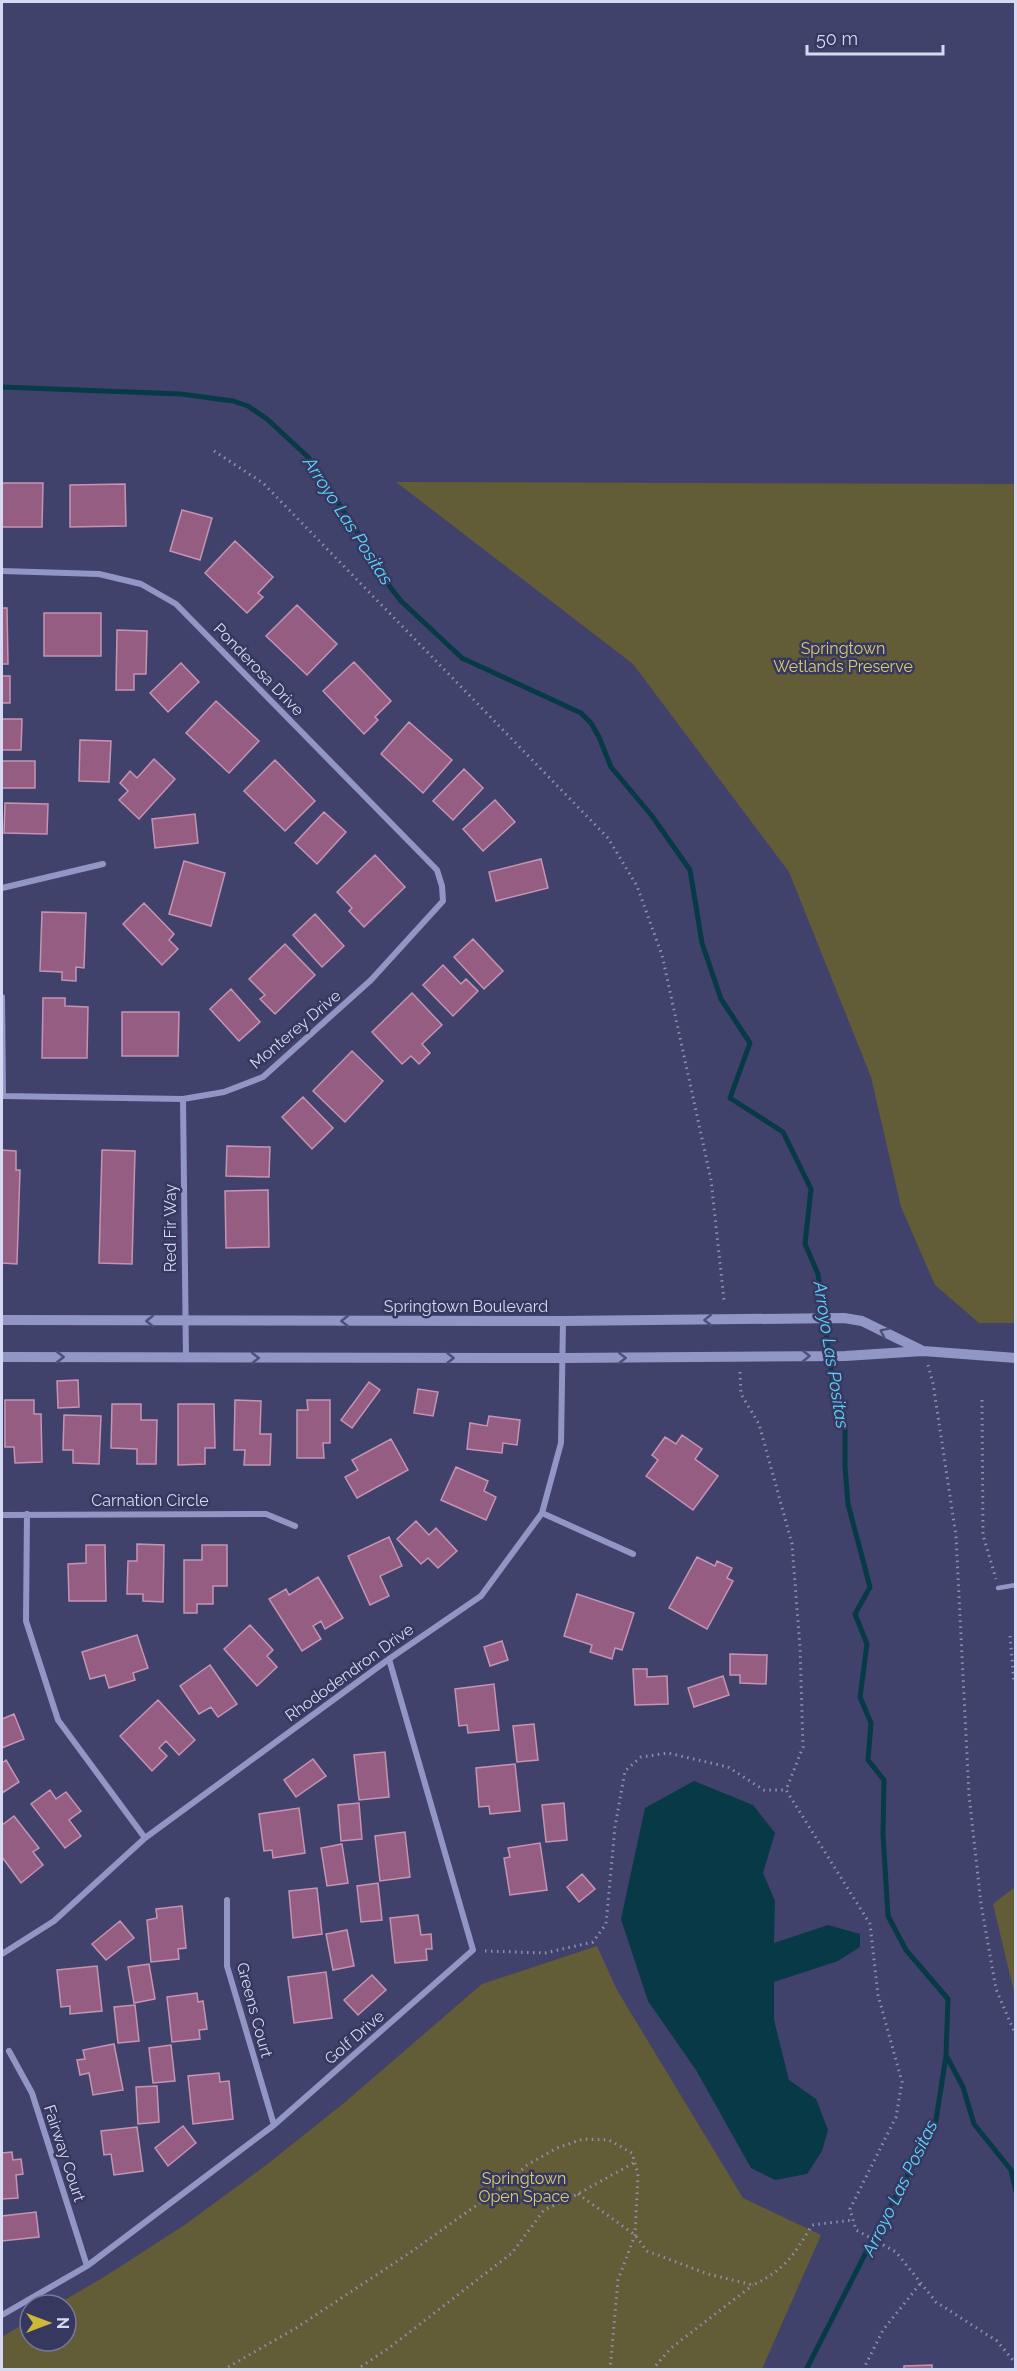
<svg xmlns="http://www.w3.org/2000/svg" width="1017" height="2371" font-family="Raleway,sans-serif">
<rect width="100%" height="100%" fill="#40426c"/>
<path fill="#625c37" d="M396,482L1015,484V1323H979L935,1285L901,1207L871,1077L789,872L633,664Z
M1015,1887V1996L993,1904Z
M597,1946L617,1990L743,2198L821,2235L762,2369H2V2337L30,2320V2341H66V2305H56L104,2277L186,2224L265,2166L344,2103L482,1984Z"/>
<path fill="#073946" d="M694,1781L753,1805L775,1833L763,1873L775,1901L774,1943L828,1925L860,1934V1947L838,1961L774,1982V2020L789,2080L816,2099L828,2130L822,2151L807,2174L775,2180L751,2168L696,2070L648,2001L621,1919L645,1808Z"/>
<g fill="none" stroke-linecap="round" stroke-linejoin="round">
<path stroke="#073946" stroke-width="5" d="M2,387L181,394L233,401L248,406L267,419L308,457L370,551L390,587L401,601L462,658L581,713L591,723L599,737L611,767L652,816L690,870L702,943L721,999L750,1043L730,1098L783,1132L811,1189L805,1244L818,1274L833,1384L845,1426V1467L848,1504L870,1587L855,1614L867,1644L860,1697L871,1723L868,1760L884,1780L883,1834L888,1916L906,1950L948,1999L946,2056L935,2126L883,2219L806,2370
M947,2057L963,2087L974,2124L1011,2170L1016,2192"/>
</g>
<path fill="#965d83" stroke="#c494b2" stroke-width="1.5" d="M2,483H43L42,527H2Z
M125,484L126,526L70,527V485Z
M182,510L212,518L200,560L170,551Z
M235,541L273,577L258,593L263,597L247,613L205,573Z
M297,605L337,644L307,675L266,636Z
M2,608H7L8,664H2Z
M44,613H101V656H44Z
M117,630L147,631L146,674H134V690H116Z
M354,662L391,701L375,717L378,720L364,734L323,691Z
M181,663L199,682L168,712L150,693Z
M2,676H10V703H2Z
M216,701L259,741L229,773L186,733Z
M2,719H22L21,750H2Z
M409,722L452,760L423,793L381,754Z
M80,740L111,741L109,782L79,781Z
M154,759L175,779L139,819L119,800L128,791L120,783L130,771L137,778Z
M275,760L315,801L285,831L244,791Z
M2,761H35V788H2Z
M464,769L483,788L453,820L433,801Z
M495,800L515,822L483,851L463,829Z
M5,803L48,804L47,834L4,833Z
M324,812L346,832L317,864L295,843Z
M195,814L198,843L155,848L152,819Z
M375,855L405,887L364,927L349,911L352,908L337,892Z
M541,859L548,888L496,901L489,872Z
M184,861L225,873L211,926L169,914Z
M144,903L174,934L169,940L178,949L162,965L123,924Z
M42,912L86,913L84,968L76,967V981L62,980V972L40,971Z
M315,914L344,946L322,967L293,935Z
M473,939L503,971L484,989L454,957Z
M285,944L315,975L275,1014L260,999L265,995L249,979Z
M443,965L461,984L466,979L478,991L453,1016L423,985Z
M231,989L260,1022L239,1041L210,1009Z
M412,993L442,1025L422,1044L430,1053L419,1064L411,1056L402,1064L372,1032Z
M43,998H65V1006L88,1007L87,1058H42Z
M122,1012H179L178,1056H122Z
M352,1051L383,1081L345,1122L313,1091Z
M303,1097L333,1128L312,1149L282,1117Z
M227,1146L270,1147L269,1177L226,1176Z
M2,1150L16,1151V1170H20L17,1264L2,1263Z
M102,1150L135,1151L132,1264L99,1263Z
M268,1190L269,1247L226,1248L225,1191Z
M78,1380L79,1407L58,1408L57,1381Z
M369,1382L380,1390L352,1428L341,1420Z
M418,1389L438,1392L433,1416L414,1413Z
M5,1400H34V1414H41L42,1462L15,1463L14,1447H5Z
M235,1400L261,1401L260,1434H271L270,1465H244L245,1450H234Z
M307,1400H330V1443H323L324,1458H297V1410H308Z
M112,1404H141V1420H157L156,1464H137V1449L111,1448Z
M178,1404H214L215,1448H205V1464L178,1465Z
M64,1415L101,1416L99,1464L73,1463V1450H63Z
M489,1416L520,1420L517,1445L503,1443L502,1453L467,1449L470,1423L487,1426Z
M682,1435L702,1449L695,1459L718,1476L693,1510L646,1476L658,1460L652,1455L665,1437L676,1444Z
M391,1439L408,1470L357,1498L345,1477L358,1470L352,1460Z
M456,1467L488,1481L484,1491L496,1497L486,1520L441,1500Z
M416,1521L429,1535L436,1528L457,1551L438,1568L428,1558L421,1564L397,1539Z
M389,1537L402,1566L380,1576L389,1596L370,1605L348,1556Z
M137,1544L164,1545L163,1602L143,1601V1594H127L128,1561H137Z
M86,1545H105L106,1601H69L68,1564L86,1563Z
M202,1545H227V1586H213V1604H197V1613H184V1560H202Z
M697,1557L715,1566L717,1561L732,1568L727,1578L733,1581L707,1629L669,1608Z
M318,1577L343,1618L325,1629L321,1621L313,1626L321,1639L302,1651L269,1599L286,1589L289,1595Z
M577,1594L634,1613L622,1650L615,1648L612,1659L590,1652L592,1645L564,1636Z
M250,1625L273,1650L267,1656L277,1667L257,1686L224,1649Z
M137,1635L148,1668L133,1673L135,1680L109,1688L105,1675L90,1679L82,1652Z
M502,1641L508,1660L490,1666L484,1647Z
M730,1654L767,1655L766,1684L740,1683V1675H730Z
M210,1665L237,1704L218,1717L211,1707L199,1714L180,1686Z
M633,1669H647V1677L667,1676L668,1704L635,1705Z
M723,1676L729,1695L694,1707L688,1688Z
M494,1684L499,1730L468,1733L467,1725L459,1726L455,1689Z
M158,1700L195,1740L179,1755L166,1741L159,1748L167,1756L152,1771L120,1736Z
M14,1714L24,1739L2,1748V1719Z
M534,1724L538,1760L517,1762L513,1726Z
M385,1752L389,1797L359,1800L354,1755Z
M313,1759L326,1776L296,1797L284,1780Z
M6,1760L19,1782L2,1793V1763Z
M515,1764L520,1811L490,1814L489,1806L479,1807L476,1768Z
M50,1790L56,1799L66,1792L81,1811L69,1820L81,1836L65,1848L31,1804Z
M359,1803L362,1839L341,1841L338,1805Z
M564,1803L567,1840L546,1842L542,1805Z
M299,1808L305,1853L273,1858L272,1850L264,1851L259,1814Z
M14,1816L39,1848L33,1852L43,1865L21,1883L2,1857V1825Z
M405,1832L410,1877L380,1881L375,1836Z
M540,1843L547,1890L510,1895L504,1858L510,1857L508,1848Z
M342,1844L348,1883L327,1886L321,1848Z
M582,1874L595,1889L579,1902L567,1887Z
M378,1883L382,1920L361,1922L357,1886Z
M317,1888L322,1934L293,1938L289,1891Z
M182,1906L186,1948L178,1949L179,1959L151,1962L147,1920L157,1918L156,1909Z
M418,1915L421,1935L431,1934L432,1949H426L427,1960L395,1963L390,1918Z
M120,1921L134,1938L106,1960L92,1944Z
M347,1930L354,1966L333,1970L326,1934Z
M149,1964L155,1999L134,2003L128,1967Z
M97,1966L102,2011L70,2014V2006L61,2007L57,1970Z
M326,1972L332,2018L294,2023L288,1977Z
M372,1975L386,1990L358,2015L344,2000Z
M197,1993L198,2002L203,2001L207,2029L199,2030L200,2039L172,2042L167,1997Z
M135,2005L139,2041L118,2043L114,2007Z
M114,2044L123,2090L93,2095L89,2073L80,2075L77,2060L85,2059L83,2050Z
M171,2045L175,2081L153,2083L149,2048Z
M219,2073L220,2082L229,2081L233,2119L193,2124L188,2076Z
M157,2086L159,2122L138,2124L136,2087Z
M183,2126L196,2143L168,2166L155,2148Z
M137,2127L143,2171L114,2175L111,2154L104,2155L101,2131Z
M12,2152L13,2160L21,2159L23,2174L16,2175L18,2198L2,2199V2153Z
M36,2212L39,2237L2,2241V2216Z
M932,2365V2370H904V2366Z"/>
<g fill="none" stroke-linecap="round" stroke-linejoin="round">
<path stroke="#8e90b1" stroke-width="3" stroke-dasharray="1.5 4.5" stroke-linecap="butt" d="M214,451L263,483L608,838L637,886L662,955L711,1180L724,1300
M928,1365L933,1383L956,1536L969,1795L981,1904L996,1989L1016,2036
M740,1372L741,1394L759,1424L792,1544L800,1647L803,1747L786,1790L870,1924L878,1995L902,2082L896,2117L850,2209L856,2230L896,2252L936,2302L997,2341L1016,2364
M982,1400L983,1535L996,1579
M1010,1636L1014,1682H1016
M485,1951L545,1953L593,1942L606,1924L615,1827L625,1771L641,1757L668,1753L728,1767L764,1790H786
M578,2194L635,2235L647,2251L708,2274L753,2285C786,2269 793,2256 812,2225L853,2220
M223,2370L296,2328L408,2254L505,2185L527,2165L557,2148L583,2139L609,2140L632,2153L638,2174L635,2235L618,2280L610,2370
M356,2370L389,2348L512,2253L544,2210L578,2194L635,2162
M652,2370L671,2348L753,2285
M863,2370L883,2330L920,2284"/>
<path stroke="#9296c5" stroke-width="4.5" d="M998,1588L1016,1585"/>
<path stroke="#9296c5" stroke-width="6" d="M2,571L99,574L141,584L176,604L437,870L442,886L443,901L371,980L263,1077L224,1092L183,1099L2,1096
M2,888L103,864
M2,997L3,1096
M183,1099L186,1358
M542,1513L633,1554
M27,1514L26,1621L58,1720L145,1838
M2,1515L266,1514L295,1526
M227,1900V1966L274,2125
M2,1954L54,1921L145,1838L389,1659L481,1596L542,1513L561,1443L563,1321
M9,2051L32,2093L87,2266
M2,2315L87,2266L274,2125L473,1950L389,1659"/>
<path stroke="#9296c5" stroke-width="10" d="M2,1320L563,1321L844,1318L862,1321L923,1351
M2,1357L563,1358L845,1356L923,1351L1016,1358"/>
</g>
<defs><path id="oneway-chevron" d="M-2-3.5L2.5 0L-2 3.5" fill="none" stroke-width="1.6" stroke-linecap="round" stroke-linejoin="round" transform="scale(1.5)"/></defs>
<g stroke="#4d5079">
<use href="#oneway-chevron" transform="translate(708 1320) rotate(179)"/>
<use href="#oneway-chevron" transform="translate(150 1321) rotate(-180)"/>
<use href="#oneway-chevron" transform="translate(345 1321) rotate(-180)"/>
<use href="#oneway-chevron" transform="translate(884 1332) rotate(-154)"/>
<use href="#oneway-chevron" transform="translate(806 1356) rotate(-1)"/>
<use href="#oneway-chevron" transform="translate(60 1357)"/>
<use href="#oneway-chevron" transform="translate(255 1358)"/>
<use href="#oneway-chevron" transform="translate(450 1358)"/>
<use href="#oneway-chevron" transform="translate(622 1358)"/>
</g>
<g text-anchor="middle" stroke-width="5" stroke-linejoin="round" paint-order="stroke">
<g font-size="16" fill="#dbcc6a" stroke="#363860">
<text x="843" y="654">Springtown<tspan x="843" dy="18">Wetlands Preserve</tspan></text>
<text x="524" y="2184">Springtown<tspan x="524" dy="18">Open Space</tspan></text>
</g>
<g font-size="16" fill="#d6d9f2" stroke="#363860">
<text transform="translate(259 669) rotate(46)" y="6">Ponderosa Drive</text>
<text transform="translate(295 1029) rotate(-40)" y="6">Monterey Drive</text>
<text transform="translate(170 1228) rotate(-90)" y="6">Red Fir Way</text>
<text x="466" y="1312">Springtown Boulevard</text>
<text x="150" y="1506">Carnation Circle</text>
<text transform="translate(349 1672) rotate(-36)" y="6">Rhododendron Drive</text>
<text transform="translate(255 2010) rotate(75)" y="6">Greens Court</text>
<text transform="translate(354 2037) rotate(-41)" y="6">Golf Drive</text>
<text transform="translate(65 2153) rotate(72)" y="6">Fairway Court</text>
</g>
<g font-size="18" font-style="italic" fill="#5ad7fc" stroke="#363860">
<text transform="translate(348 521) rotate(57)" y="6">Arroyo Las Positas</text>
<text transform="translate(831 1355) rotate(81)" y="6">Arroyo Las Positas</text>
<text transform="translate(900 2188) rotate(-64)" y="6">Arroyo Las Positas</text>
</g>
</g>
<rect width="1017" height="2371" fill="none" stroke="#d6d9f2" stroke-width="6"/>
<g transform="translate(48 2323) rotate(90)"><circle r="28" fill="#363860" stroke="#76789a" stroke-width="1.5"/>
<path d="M0-4.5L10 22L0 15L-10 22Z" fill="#ccb938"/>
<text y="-9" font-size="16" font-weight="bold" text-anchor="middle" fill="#d6d9f2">N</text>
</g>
<path d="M807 45v9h136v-9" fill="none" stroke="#d6d9f2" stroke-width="3"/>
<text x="816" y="45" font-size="18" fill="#d6d9f2" stroke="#363860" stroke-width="4.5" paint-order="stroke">50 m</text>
</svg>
